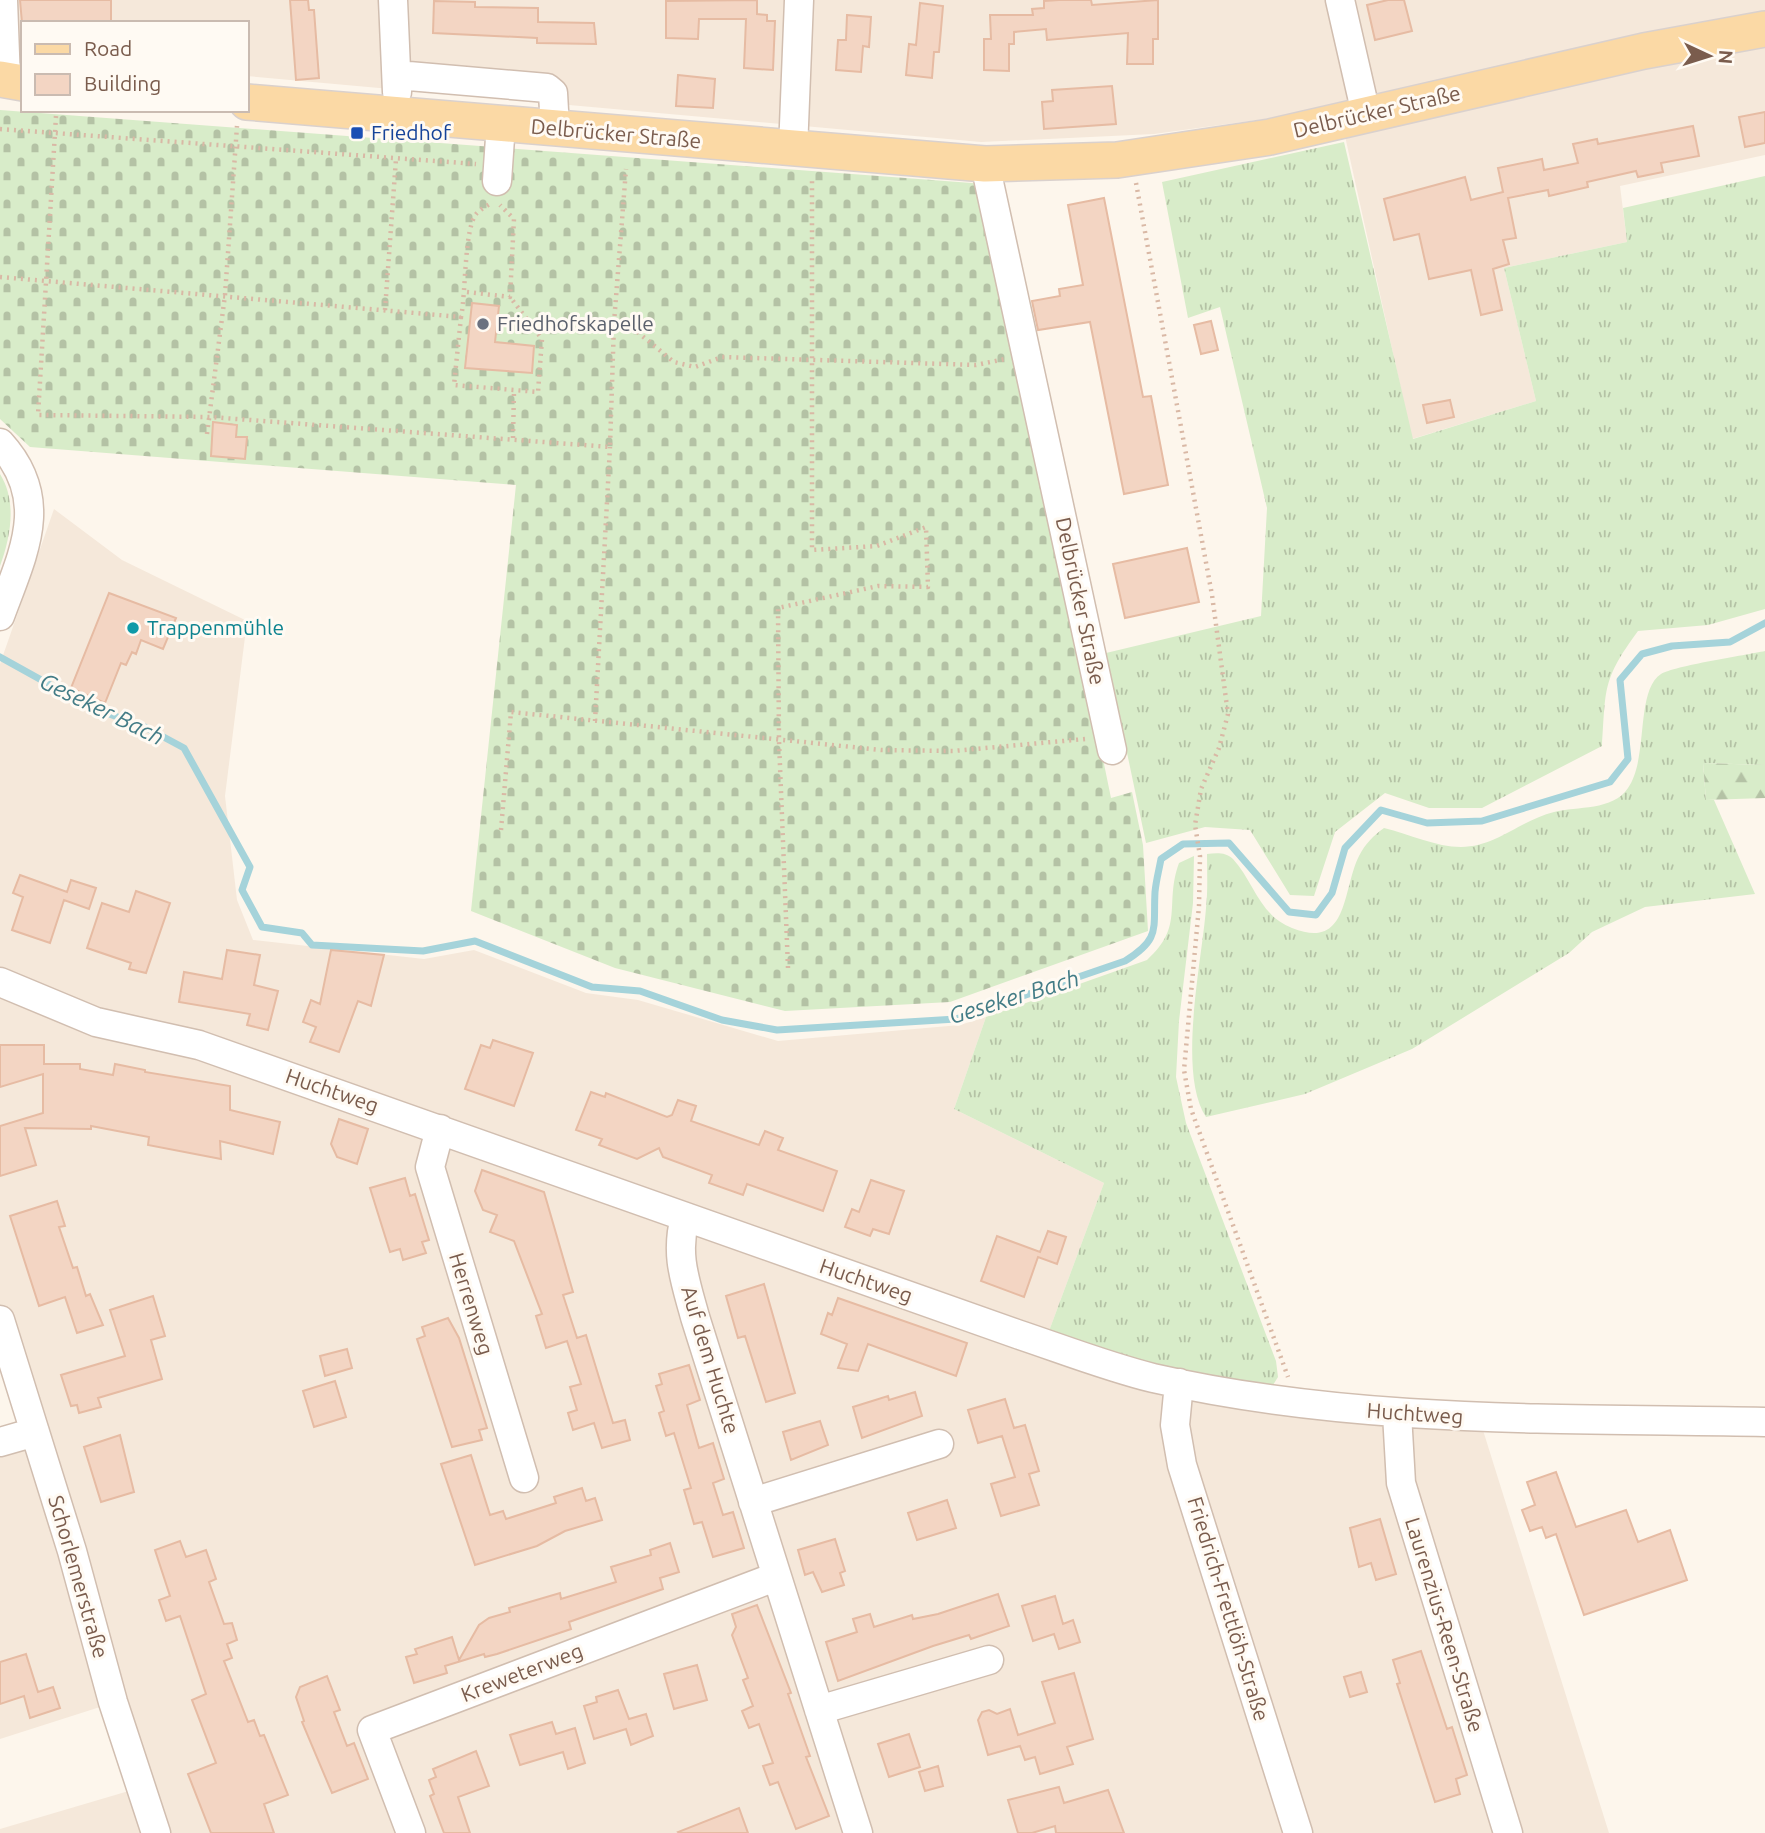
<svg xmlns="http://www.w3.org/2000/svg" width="1765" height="1833" font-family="Ubuntu,sans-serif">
<defs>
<pattern id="grass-tufts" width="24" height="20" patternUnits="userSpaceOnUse" patternTransform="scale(1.75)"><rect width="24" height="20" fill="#d8ecc9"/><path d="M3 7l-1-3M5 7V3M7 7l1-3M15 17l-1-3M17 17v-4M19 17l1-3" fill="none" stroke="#b4c2a5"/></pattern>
<pattern id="forest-firs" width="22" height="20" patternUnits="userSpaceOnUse" patternTransform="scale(1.75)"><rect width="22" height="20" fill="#d8ecc9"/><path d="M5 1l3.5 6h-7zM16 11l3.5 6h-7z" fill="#b4c2a5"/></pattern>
<pattern id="cemetery-stones" width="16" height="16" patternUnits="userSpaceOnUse" patternTransform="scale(1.75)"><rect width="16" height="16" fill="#d8ecc9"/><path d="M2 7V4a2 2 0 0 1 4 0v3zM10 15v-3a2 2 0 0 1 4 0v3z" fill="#b4c2a5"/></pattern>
</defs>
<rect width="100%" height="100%" fill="#fdf6ec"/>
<path fill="#f5e8da" d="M0,0H1765V155L1620,186L1627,242L1504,268L1536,401L1412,439L1339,109L1154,134L981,142L247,76V23H23V56L0,53Z
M54,509L122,560L247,621L225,796L237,900L253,940L424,959L474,950L586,993L638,1000L778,1041L960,1025L986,1017L954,1109L1104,1183L1049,1331L1011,1318L1017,1349L1152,1384L1482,1427L1609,1833H0V1829L149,1785L125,1699L0,1739V1432L37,1421L0,1350V664Z"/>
<path fill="url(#grass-tufts)" d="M1344,142L1413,439L1536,401L1504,268L1627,242L1623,208L1765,176V609L1708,625L1638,631C1602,680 1606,688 1602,746L1482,808H1429L1385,793L1335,832L1314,896L1290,895L1250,830L1205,827L1146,843L1106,653L1261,616L1267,508L1220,307L1188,318L1162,182Z
M0,474C17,501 11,536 0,566Z
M1765,651V765L1703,763L1706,800H1714L1755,894L1645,907L1592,932L1569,953L1412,1049L1305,1094L1206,1117C1177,1073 1202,961 1206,908C1208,890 1207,872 1207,854C1216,853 1226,852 1233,859C1254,882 1259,915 1292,928C1349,951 1342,890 1359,856C1365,844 1374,835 1384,828C1409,834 1436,847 1461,847C1496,847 1521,820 1554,812C1577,806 1613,811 1628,788C1649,758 1635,691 1661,674C1674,666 1746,655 1765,651Z
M1194,856L1193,903L1179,1021L1176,1077L1186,1123L1276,1361L1278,1377L1273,1385L1166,1370L1049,1331L1104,1183L954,1109L986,1017L1147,960C1185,926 1164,904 1179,863Z"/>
<path fill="url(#forest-firs)" d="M1703,763L1765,765V798L1706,800Z"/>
<path fill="url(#cemetery-stones)" d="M0,110L985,184L1111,798L1132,792L1143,845L1148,931L950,1002L785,1011L615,968L471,911L516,485L30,447L0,419Z"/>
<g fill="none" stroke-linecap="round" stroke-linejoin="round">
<path stroke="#a5d3da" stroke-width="7" d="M0,657L90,707L145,727L184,748L250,867L242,890L262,927L302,933L312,945L423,951L475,941L592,987L640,991L722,1020L777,1030L956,1019L1125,961C1161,939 1153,929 1155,892C1156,881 1159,870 1161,859L1183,844L1229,843L1289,912L1316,915L1332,893L1345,848L1381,810L1427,823L1482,821L1610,782L1628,759L1620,680L1642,654L1672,646L1730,642L1765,623"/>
</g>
<path fill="#f3d5c3" stroke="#e6bba3" stroke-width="2" d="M20,0H111V23H22Z
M290,0H308L309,10H314L319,78L296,80Z
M757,0V14L767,15V21H775L773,70L744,68L746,19H699L698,39L666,38V1Z
M1059,0H1091L1092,5L1158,0V39H1153V64H1127L1128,33L1047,40L1046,29L1014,32V44H1009V71L984,70V39H991L990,15H1033L1032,9L1044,8V1Z
M1388,0H1404L1412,31L1375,40L1367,5Z
M434,1L475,2V7L538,8V22L594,23L596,44L537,43V38L433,33Z
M920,3L943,6L939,52H934L932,78L906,75L909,44L916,45Z
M847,15L871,17L869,47L863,46L861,72L836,70L838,40H846Z
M678,75L715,79L713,108L676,106Z
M1112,86L1116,124L1044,129L1042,102L1053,101L1052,90Z
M1765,112V143L1745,147L1739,117Z
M1693,126L1699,156L1661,163L1663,172L1638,177L1636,171L1587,182L1588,187L1549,196L1548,190L1508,198L1516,238L1503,240L1509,264L1493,269L1502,310L1481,315L1471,270L1429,279L1419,234L1394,240L1384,199L1465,177L1471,200L1503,192L1498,168L1542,159L1544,170L1578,163L1573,144L1597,139L1598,144Z
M1104,198L1143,397L1151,396L1168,485L1124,494L1090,322L1038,330L1032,301L1060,296L1059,289L1083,285L1068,205Z
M472,303L499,306L495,342L534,346L532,373L465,368Z
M1211,321L1218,350L1201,354L1194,325Z
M1450,400L1454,417L1427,423L1423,405Z
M213,422L237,425L236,437H247L245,459L211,456Z
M1187,548L1199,602L1125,618L1113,564Z
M109,593L176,618L163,649L141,640L136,654L132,652L126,665L121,663L105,703L71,688Z
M20,875L67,892L71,880L96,888L89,909L64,900L50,943L12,930L23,897L13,893Z
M136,891L170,903L146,973L129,969L131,963L87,948L102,903L129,912Z
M227,950L260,955L254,985L278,991L268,1030L247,1025L250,1014L179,1002L184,972L222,979Z
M331,950L384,955L371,1006L358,1001L339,1052L310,1042L316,1027L303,1022L311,1000L320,1004Z
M493,1040L533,1053L514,1106L465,1089L481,1045L490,1048Z
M0,1045H44V1064H80V1069L113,1075L115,1064L145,1070V1072L230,1086V1110L280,1122L273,1154L220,1141L221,1159L148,1145L149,1137L91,1126V1129L25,1128L36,1165L0,1176V1126L43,1113V1074L0,1087Z
M591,1092L605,1097L606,1093L667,1117L672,1115L678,1100L696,1106L691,1121L759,1145L765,1131L783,1138L778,1150L837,1171L823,1211L747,1184L743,1195L709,1183L712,1175L663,1157L659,1148L637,1159L599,1145L602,1139L576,1130Z
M339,1119L368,1129L357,1164L337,1157L331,1144Z
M482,1170L544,1192L573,1292L563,1295L577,1338L586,1335L613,1423L625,1420L630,1440L602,1448L594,1423L573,1430L568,1413L577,1410L570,1387L581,1384L567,1341L546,1348L536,1316L542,1314L514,1241L490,1232L497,1215L483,1210L475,1191Z
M405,1178L410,1196L415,1194L429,1240L422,1242L426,1253L403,1260L400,1249L390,1252L370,1188Z
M871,1180L904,1191L889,1234L873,1229L870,1236L845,1227L852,1209L859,1212Z
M57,1201L65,1226L59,1227L73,1268L77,1267L86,1296L90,1294L103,1325L77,1333L65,1297L39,1306L10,1216Z
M1048,1231L1066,1237L1057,1264L1038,1257L1024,1297L981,1281L997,1236L1040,1252Z
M764,1284L795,1393L766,1402L745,1336L738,1338L726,1296Z
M153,1296L165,1336L151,1340L162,1379L98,1398L101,1407L79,1413L77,1405L71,1406L61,1375L125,1356L110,1310Z
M838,1298L967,1343L956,1376L868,1344L858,1371L838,1368L847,1344L821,1334L828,1313L832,1315Z
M448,1318L459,1338L487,1428L479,1430L482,1440L452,1447L417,1339L425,1336L422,1327Z
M347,1349L352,1368L325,1376L320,1356Z
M689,1365L700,1400L687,1405L699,1448L713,1443L724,1479L713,1483L723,1515L733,1512L744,1548L713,1557L702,1522L694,1524L684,1490L691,1488L674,1433L666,1436L659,1413L664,1411L656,1386L662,1384L659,1374Z
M335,1381L346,1417L314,1427L303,1391Z
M915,1392L922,1416L862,1438L853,1407L888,1396L889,1400Z
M1005,1399L1014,1428L1025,1425L1039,1471L1029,1474L1039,1505L1001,1516L991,1484L1015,1477L1002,1436L978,1443L968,1410Z
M820,1421L828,1445L791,1460L783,1432Z
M120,1435L134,1492L101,1502L84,1447Z
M471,1455L490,1515L503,1511L506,1519L556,1503L554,1497L582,1488L586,1501L595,1498L602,1520L565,1531L537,1546L475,1565L441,1464Z
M1556,1472L1576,1527L1626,1510L1638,1542L1670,1530L1687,1580L1584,1615L1556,1534L1546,1538L1542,1527L1530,1531L1522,1510L1535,1505L1527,1482Z
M947,1500L956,1528L917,1540L908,1513Z
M1380,1519L1396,1574L1376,1580L1371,1563L1359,1567L1350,1528Z
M835,1539L845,1571L840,1573L844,1585L822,1592L813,1572L805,1575L798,1550Z
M180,1541L186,1557L206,1550L216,1579L209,1582L224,1624L232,1623L237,1640L227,1644L232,1658L224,1661L248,1722L254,1720L260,1736L264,1735L288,1795L264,1804L274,1833H211L188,1774L216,1763L192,1700L206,1694L180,1616L166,1621L159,1600L170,1596L155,1550Z
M670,1543L679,1572L660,1578L663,1589L569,1622L571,1629L497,1654L485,1657L484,1654L445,1666L447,1673L414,1683L406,1657L417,1654L415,1649L452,1637L459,1660L479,1625L489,1618L510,1612L509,1608L560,1593L561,1599L616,1582L611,1567L651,1555L650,1550Z
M998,1594L1009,1626L971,1639L969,1635L933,1646L838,1681L826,1642L857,1632L853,1619L870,1614L874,1627L912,1615L913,1619L938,1614Z
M1055,1596L1063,1624L1073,1620L1080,1642L1059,1649L1054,1634L1033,1641L1022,1606Z
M757,1605L791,1693L788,1694L810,1756L806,1757L829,1816L796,1829L778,1782L770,1785L763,1766L773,1763L759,1724L749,1728L742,1711L753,1706L743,1680L748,1678L732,1635L736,1627L732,1614Z
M1421,1651L1447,1729L1452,1727L1467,1775L1456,1779L1460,1794L1435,1802L1397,1684L1400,1683L1393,1660Z
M26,1654L38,1692L53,1687L60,1708L30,1718L24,1696L0,1704V1662Z
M697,1665L707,1700L674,1709L664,1674Z
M1361,1672L1367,1692L1350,1697L1344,1677Z
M1074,1673L1093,1739L1067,1747L1073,1764L1040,1774L1035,1757L1025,1760L1020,1746L988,1755L978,1720L982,1712L989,1710L997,1714L1010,1709L1018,1735L1055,1723L1042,1682Z
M327,1676L340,1710L334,1712L347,1746L354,1743L368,1779L332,1793L302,1722L304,1721L296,1697L300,1687Z
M618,1690L629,1719L646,1714L653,1736L631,1745L626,1729L594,1739L584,1706L597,1702L596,1697Z
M552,1722L556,1734L575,1728L585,1763L568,1769L563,1752L520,1765L510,1735Z
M909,1734L920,1767L889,1777L878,1744Z
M476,1751L489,1786L458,1797L470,1833H444L430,1796L434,1794L429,1780L436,1777L433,1769Z
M938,1766L943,1786L925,1791L919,1772Z
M1059,1787L1064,1803L1108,1790L1124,1833H1056L1055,1826L1032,1833H1018L1008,1800Z
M739,1808L748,1833H679L678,1832Z"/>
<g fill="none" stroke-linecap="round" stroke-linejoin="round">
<g stroke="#d1beb0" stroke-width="31">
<path id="minor" d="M3,0L6,81
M393,0L397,92
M1340,0L1366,114
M397,75L547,88L553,93L555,128
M793,150L799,0
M985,164L1112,750
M497,181L501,124
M0,443C52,500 23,553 0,616
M0,982L96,1022L199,1045L1017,1334C1062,1349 1108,1367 1153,1378C1355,1424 1560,1418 1765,1422
M440,1129L430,1167L524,1478
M685,1217C675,1255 685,1280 695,1317L858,1833
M0,1320L72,1551L113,1702L156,1833
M1179,1383L1175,1425L1182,1465L1298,1833
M1397,1414L1401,1483L1508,1833
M0,1442L35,1432
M753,1502L939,1444
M819,1710L989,1660
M411,1833L372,1730L775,1577"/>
</g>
<g stroke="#dad1cd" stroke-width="38">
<path id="major" d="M0,79L23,83
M247,102L985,164L1117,160L1270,137L1644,51L1765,29"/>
</g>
<path stroke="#d9b8a5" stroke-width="4.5" stroke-dasharray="2 5" stroke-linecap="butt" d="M56,116L38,415L210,417L610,447L614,323L635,330L674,362L695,367L722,357L976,365L1005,359
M0,129L476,164
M1136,183L1212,595L1228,714L1219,748L1201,789L1195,825L1200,856L1199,906L1184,1070L1191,1109L1288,1377
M0,277L461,317C466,294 464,226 477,213C481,209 487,206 491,203
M467,292L510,297L514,219L500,205
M385,310L396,159
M461,317L454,385L538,392L542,339L510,297
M614,323L626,169
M207,434L225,295L237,126
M513,438L514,391
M595,721L610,447
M501,830L511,712L881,750L953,751L1085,739
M788,968L779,741L778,608L878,586L928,587L926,527L877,546L812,550V177"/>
<use href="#minor" stroke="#fff" stroke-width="28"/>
<use href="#major" stroke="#fbd9a5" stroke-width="35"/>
</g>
<rect fill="#1a4fb4" stroke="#fffaf3" stroke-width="2.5" x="350" y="126" width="14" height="14" rx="3.5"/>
<circle fill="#6b7280" stroke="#fffaf3" stroke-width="2.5" cx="483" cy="324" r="7"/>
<circle fill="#0f9aa8" stroke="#fffaf3" stroke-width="2.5" cx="133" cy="628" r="7"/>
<g text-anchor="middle" stroke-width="6" stroke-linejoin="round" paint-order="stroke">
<g font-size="21" fill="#7a5c4d" stroke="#fffaf3">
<text transform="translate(1377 112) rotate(-13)" y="7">Delbrücker Straße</text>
<text transform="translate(616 134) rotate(5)" y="7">Delbrücker Straße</text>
<text transform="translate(1080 601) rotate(78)" y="7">Delbrücker Straße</text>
<text transform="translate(332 1091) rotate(19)" y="7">Huchtweg</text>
<text transform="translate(866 1281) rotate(19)" y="7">Huchtweg</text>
<text transform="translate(471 1304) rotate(73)" y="7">Herrenweg</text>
<text transform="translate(710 1360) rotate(73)" y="7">Auf dem Huchte</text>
<text transform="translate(1415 1414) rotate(4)" y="7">Huchtweg</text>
<text transform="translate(78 1577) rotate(74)" y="7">Schorlemerstraße</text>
<text transform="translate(1228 1609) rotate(73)" y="7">Friedrich-Frettlöh-Straße</text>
<text transform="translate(1444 1625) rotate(73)" y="7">Laurenzius-Reen-Straße</text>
<text transform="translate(522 1673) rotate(-21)" y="7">Kreweterweg</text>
</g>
<g font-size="21" fill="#164399" stroke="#fffaf3" text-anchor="start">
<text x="371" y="140">Friedhof</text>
</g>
<g font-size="21" fill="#5b616d" stroke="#fffaf3" text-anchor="start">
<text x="497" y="331">Friedhofskapelle</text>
</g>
<g font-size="21" fill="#0d838f" stroke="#fffaf3" text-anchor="start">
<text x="147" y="635">Trappenmühle</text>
</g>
<g font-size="23" font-style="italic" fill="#437c86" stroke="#fffaf3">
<text transform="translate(102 709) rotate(26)" y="8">Geseker Bach</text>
<text transform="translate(1014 997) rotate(-17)" y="8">Geseker Bach</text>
</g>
</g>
<rect x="21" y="21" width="228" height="91" fill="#fffaf3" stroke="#cabbb1" stroke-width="2"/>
<rect x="35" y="44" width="35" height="10" fill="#fbd9a5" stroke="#cabbb1" stroke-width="2"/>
<text x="84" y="56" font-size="21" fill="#7a5c4d">Road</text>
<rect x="35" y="74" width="35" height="21" fill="#f3d5c3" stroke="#cabbb1" stroke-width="2"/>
<text x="84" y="91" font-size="21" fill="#7a5c4d">Building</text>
<g transform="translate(1709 56) rotate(94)" stroke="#fffaf3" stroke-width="5" paint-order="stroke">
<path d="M0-5L12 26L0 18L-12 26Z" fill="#7a5c4d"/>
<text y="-10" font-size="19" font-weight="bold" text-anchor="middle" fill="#7a5c4d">N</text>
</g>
</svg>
